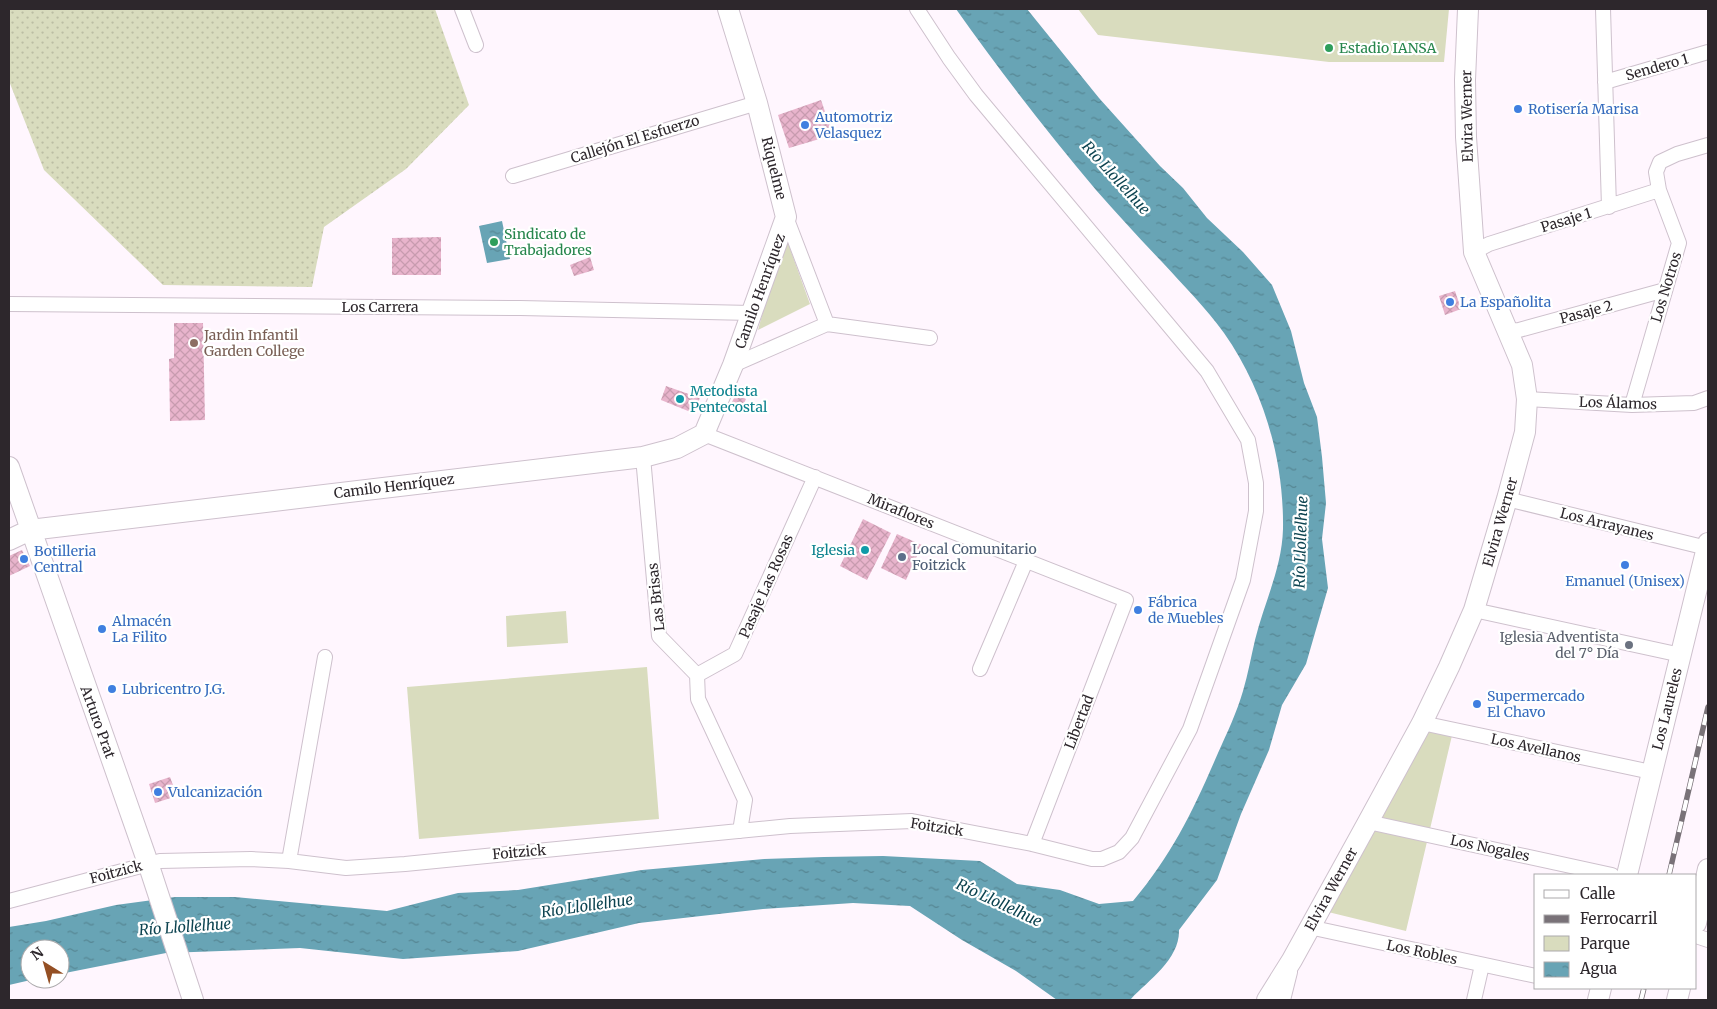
<svg xmlns="http://www.w3.org/2000/svg" width="1717" height="1009" font-family="Merriweather,serif">
<defs>
<pattern id="garden-dots" width="8" height="8" patternUnits="userSpaceOnUse" patternTransform="scale(1.25)"><rect width="8" height="8" fill="#d9dcbe"/><path d="M2 2h.1M6 6h.1" fill="none" stroke="#bbbda3" stroke-width="1.8" stroke-linecap="round"/></pattern>
<pattern id="water-ripples" width="26" height="14" patternUnits="userSpaceOnUse" patternTransform="scale(1.25)"><rect width="26" height="14" fill="#68a4b5"/><path d="M2 4q2-2 4 0t4 0M15 11q2-2 4 0t4 0" fill="none" stroke="#568693"/></pattern>
<pattern id="building-cross-hatch" width="8" height="8" patternUnits="userSpaceOnUse" patternTransform="scale(1.25)"><rect width="8" height="8" fill="#e8b4cc"/><path d="M0 0l8 8M0 8l8-8" fill="none" stroke="#c79baf"/></pattern>
</defs>
<rect width="100%" height="100%" fill="#fff6fe"/>
<path fill="#d9dcbe" d="M1078,9H1449L1444,62H1329L1098,35Z
M788,243L810,304L758,330L781,245Z
M566,611L568,643L507,647L506,616Z
M647,667L659,819L419,839L407,687Z
M1428,720L1454,727L1406,931L1324,911Z"/>
<path fill="url(#garden-dots)" d="M9,9H435L469,105L406,169L324,227L312,287L163,285L44,170L9,81Z"/>
<path fill="url(#water-ripples)" d="M956,9H1027L1099,98L1160,166L1183,188L1207,218L1243,252L1272,285L1291,331L1304,383L1317,417L1322,457L1326,503L1322,539L1328,588L1306,664L1282,705L1269,750L1241,814L1217,880L1179,930C1180,959 1149,980 1131,999L1123,1000H1057L1016,971L962,940L910,906L853,903L763,909L639,923L518,951L403,959L300,948L166,953L60,974V949H30V979H35L9,985V927L46,921L116,905L175,897H235L387,911L458,893L518,890L642,870L764,859L824,857L883,856L980,861L1017,884L1060,890L1099,904L1133,901C1173,853 1193,811 1218,753C1227,733 1237,712 1243,691C1248,674 1251,657 1255,640C1264,603 1282,568 1283,529C1284,460 1264,390 1224,333C1206,308 1184,286 1163,263C1140,239 1118,215 1096,190C1047,132 1000,71 956,9Z
M502,221L510,259L487,263L479,226Z"/>
<path fill="url(#building-cross-hatch)" d="M821,100L833,135L789,148L778,115Z
M441,237V275H392V238Z
M590,257L594,270L574,276L570,265Z
M1455,291L1461,309L1445,315L1439,296Z
M174,323H203L205,420L170,421L169,359L174,358Z
M666,386L700,398L693,413L661,400Z
M736,394L746,399L743,405L732,402Z
M863,519L891,533L867,580L840,566Z
M897,534L922,545L906,580L881,568Z
M22,550L30,566L9,576V556Z
M170,777L177,796L155,803L149,784Z"/>
<g fill="none" stroke-linecap="round" stroke-linejoin="round">
<g stroke="#cec1cd" stroke-width="16">
<path id="street" d="M462,9L476,45
M1603,9L1609,207
M1605,82L1708,52
M513,176L757,103
M786,217L827,324
M1474,252L1489,244L1659,190
M9,304L520,308L752,313
M1508,331L1519,330L1665,290
M733,365L827,324L930,338
M1527,399L1632,405L1694,403L1708,398
M1632,405L1679,243L1659,190L1656,172L1660,162L1677,154L1708,145
M704,434L1126,600L1032,844
M643,457L659,636L697,675L698,699L745,800L740,831
M1507,499L1707,548
M1474,610L1681,655
M980,669L1026,561
M697,675L735,654L815,477
M1422,723L1651,772
M1368,822L1612,875
M289,861L325,657
M9,901L160,861L251,859L289,861L346,868L405,864L790,826L912,821L1032,844L1092,859H1102L1119,852L1132,838L1190,729L1243,580L1256,511V483L1248,440L1207,371L976,95L949,58L917,9
M1309,927L1536,976
M1696,936L1708,940
M1283,1000L1290,972
M1474,1000L1482,965"/>
</g>
<g stroke="#cec1cd" stroke-width="22">
<path id="secondary" d="M9,467L148,863L193,1000
M9,540L30,530L643,457L677,448L704,434L733,365L786,217L757,103L728,9
M1627,875L1708,543
M1696,923L1708,869
M1267,1000L1292,960L1368,822L1422,723L1449,667L1474,610L1507,499L1525,432L1527,399L1522,365L1474,252L1466,137L1465,80L1468,9
M1598,1000L1601,988
M1677,1000L1680,988"/>
</g>
<use href="#street" stroke="#fff" stroke-width="14"/>
<use href="#secondary" stroke="#fff" stroke-width="20"/>
<g stroke="#797278" stroke-width="5.5">
<path id="rail" d="M1669,875L1708,707
M1641,1000L1644,988"/>
</g>
<use href="#rail" stroke="#fff" stroke-width="4" stroke-dasharray="11" stroke-linecap="butt"/>
</g>
<g fill="#2e9e5b" stroke="#fff" stroke-width="2">
<circle cx="1329" cy="48" r="5"/>
<circle cx="494" cy="242" r="5"/>
</g>
<g fill="#3f7fe0" stroke="#fff" stroke-width="2">
<circle cx="1518" cy="109" r="5"/>
<circle cx="805" cy="125" r="5"/>
<circle cx="1450" cy="302" r="5"/>
<circle cx="24" cy="559" r="5"/>
<circle cx="1625" cy="565" r="5"/>
<circle cx="1138" cy="610" r="5"/>
<circle cx="102" cy="629" r="5"/>
<circle cx="112" cy="689" r="5"/>
<circle cx="1477" cy="704" r="5"/>
<circle cx="158" cy="792" r="5"/>
</g>
<circle fill="#8d6e63" stroke="#fff" stroke-width="2" cx="194" cy="343" r="5"/>
<g fill="#0f9aa8" stroke="#fff" stroke-width="2">
<circle cx="680" cy="399" r="5"/>
<circle cx="865" cy="550" r="5"/>
</g>
<circle fill="#5c6f8a" stroke="#fff" stroke-width="2" cx="902" cy="557" r="5"/>
<circle fill="#6b7280" stroke="#fff" stroke-width="2" cx="1629" cy="645" r="5"/>
<g text-anchor="middle" stroke-width="4.5" stroke-linejoin="round" paint-order="stroke">
<g font-size="14" fill="#27864d" stroke="#fff" text-anchor="start">
<text x="1339" y="53">Estadio IANSA</text>
<text x="504" y="239">Sindicato de<tspan x="504" dy="16">Trabajadores</tspan></text>
</g>
<g font-size="14" fill="#2d272c" stroke="#fff">
<text transform="translate(1657 67) rotate(-16)" y="5">Sendero 1</text>
<text transform="translate(1467 116) rotate(-91)" y="5">Elvira Werner</text>
<text transform="translate(635 139) rotate(-17)" y="5">Callejón El Esfuerzo</text>
<text transform="translate(774 168) rotate(76)" y="5">Riquelme</text>
<text transform="translate(1566 220) rotate(-17)" y="5">Pasaje 1</text>
<text transform="translate(1666 287) rotate(-73)" y="5">Los Notros</text>
<text transform="translate(760 291) rotate(-70)" y="5">Camilo Henríquez</text>
<text x="380" y="312">Los Carrera</text>
<text transform="translate(1586 312) rotate(-15)" y="5">Pasaje 2</text>
<text transform="translate(1618 403) rotate(2)" y="5">Los Álamos</text>
<text transform="translate(394 486) rotate(-7)" y="5">Camilo Henríquez</text>
<text transform="translate(901 511) rotate(22)" y="5">Miraflores</text>
<text transform="translate(1500 522) rotate(-74)" y="5">Elvira Werner</text>
<text transform="translate(1607 524) rotate(14)" y="5">Los Arrayanes</text>
<text transform="translate(766 586) rotate(-66)" y="5">Pasaje Las Rosas</text>
<text transform="translate(656 597) rotate(-96)" y="5">Las Brisas</text>
<text transform="translate(1667 709) rotate(-76)" y="5">Los Laureles</text>
<text transform="translate(98 722) rotate(70)" y="5">Arturo Prat</text>
<text transform="translate(1079 722) rotate(-69)" y="5">Libertad</text>
<text transform="translate(1536 748) rotate(12)" y="5">Los Avellanos</text>
<text transform="translate(937 827) rotate(9)" y="5">Foitzick</text>
<text transform="translate(1490 848) rotate(12)" y="5">Los Nogales</text>
<text transform="translate(519 852) rotate(-5)" y="5">Foitzick</text>
<text transform="translate(116 872) rotate(-15)" y="5">Foitzick</text>
<text transform="translate(1331 889) rotate(-61)" y="5">Elvira Werner</text>
<text transform="translate(1422 952) rotate(12)" y="5">Los Robles</text>
</g>
<g font-size="14" fill="#366cbe" stroke="#fff" text-anchor="start">
<text x="1528" y="114">Rotisería Marisa</text>
<text x="815" y="122">Automotriz<tspan x="815" dy="16">Velasquez</tspan></text>
<text x="1460" y="307">La Españolita</text>
<text x="34" y="556">Botilleria<tspan x="34" dy="16">Central</tspan></text>
<text x="1625" y="586" text-anchor="middle">Emanuel (Unisex)</text>
<text x="1148" y="607">Fábrica<tspan x="1148" dy="16">de Muebles</tspan></text>
<text x="112" y="626">Almacén<tspan x="112" dy="16">La Filito</tspan></text>
<text x="122" y="694">Lubricentro J.G.</text>
<text x="1487" y="701">Supermercado<tspan x="1487" dy="16">El Chavo</tspan></text>
<text x="168" y="797">Vulcanización</text>
</g>
<g font-size="14" fill="#785e54" stroke="#fff" text-anchor="start">
<text x="204" y="340">Jardin Infantil<tspan x="204" dy="16">Garden College</tspan></text>
</g>
<g font-size="14" fill="#0d838f" stroke="#fff" text-anchor="start">
<text x="690" y="396">Metodista<tspan x="690" dy="16">Pentecostal</tspan></text>
<text x="855" y="555" text-anchor="end">Iglesia</text>
</g>
<g font-size="14" fill="#4e5e75" stroke="#fff" text-anchor="start">
<text x="912" y="554">Local Comunitario<tspan x="912" dy="16">Foitzick</tspan></text>
</g>
<g font-size="14" fill="#5b616d" stroke="#fff" text-anchor="end">
<text x="1619" y="642">Iglesia Adventista<tspan x="1619" dy="16">del 7° Día</tspan></text>
</g>
<g font-size="15" font-style="italic" fill="#0c4350" stroke="#fff">
<text transform="translate(1116 178) rotate(48)" y="5">Río Llollelhue</text>
<text transform="translate(1301 542) rotate(-88)" y="5">Río Llollelhue</text>
<text transform="translate(999 903) rotate(25)" y="5">Río Llollelhue</text>
<text transform="translate(587 906) rotate(-8)" y="5">Río Llollelhue</text>
<text transform="translate(185 927) rotate(-4)" y="5">Río Llollelhue</text>
</g>
</g>
<rect width="1717" height="1009" fill="none" stroke="#2d272c" stroke-width="20"/>
<rect x="1534" y="874" width="162" height="115" fill="#ffffff" stroke="#aba9ab"/>
<rect x="1544" y="890" width="25" height="8" fill="#ffffff" stroke="#aba9ab"/>
<text x="1580" y="899" font-size="15" fill="#2d272c">Calle</text>
<rect x="1544" y="915" width="25" height="8" fill="#797278" stroke="#aba9ab"/>
<text x="1580" y="924" font-size="15" fill="#2d272c">Ferrocarril</text>
<rect x="1544" y="936" width="25" height="15" fill="#d9dcbe" stroke="#aba9ab"/>
<text x="1580" y="949" font-size="15" fill="#2d272c">Parque</text>
<rect x="1544" y="962" width="25" height="15" fill="url(#water-ripples)" stroke="#aba9ab"/>
<text x="1580" y="974" font-size="15" fill="#2d272c">Agua</text>
<g transform="translate(45 964) rotate(323)"><circle r="24" fill="#ffffff" stroke="#aba9ab"/>
<path d="M0-4L9 19L0 12L-9 19Z" fill="#944f24"/>
<text y="-8" font-size="14" font-weight="bold" text-anchor="middle" fill="#2d272c">N</text>
</g>
</svg>
